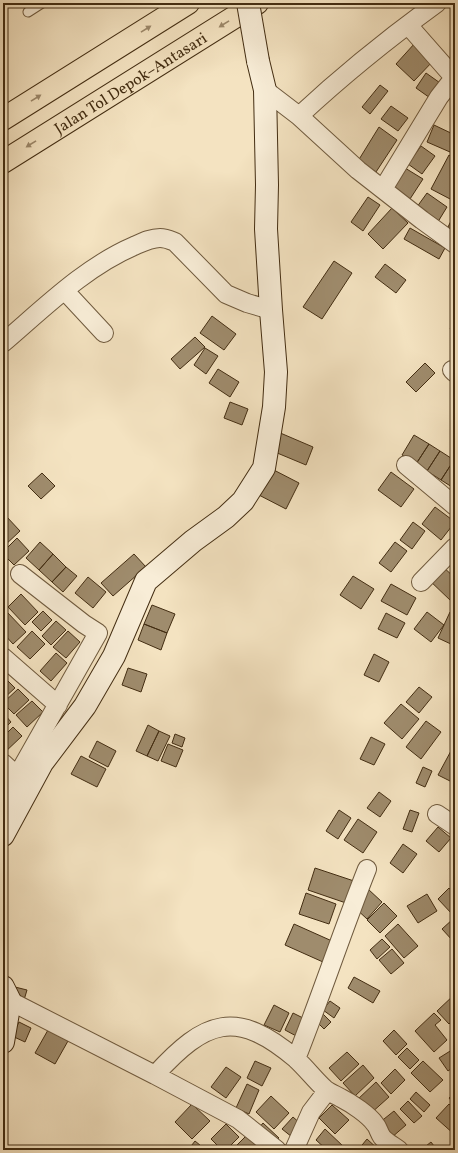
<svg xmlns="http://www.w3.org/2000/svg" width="458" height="1153" font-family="Vollkorn,serif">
<rect width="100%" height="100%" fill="#f4e3c1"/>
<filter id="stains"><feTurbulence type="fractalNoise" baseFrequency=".005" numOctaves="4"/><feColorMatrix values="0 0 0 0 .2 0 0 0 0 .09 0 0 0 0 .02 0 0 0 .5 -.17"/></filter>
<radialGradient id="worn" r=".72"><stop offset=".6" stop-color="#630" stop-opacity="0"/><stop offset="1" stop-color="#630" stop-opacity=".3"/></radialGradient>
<path fill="#9f8c6d" stroke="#432d12" d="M415,43L434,60L414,81L396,64Z
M426,73L443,85L433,100L416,88Z
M380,85L388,91L370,114L362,107Z
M391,106L408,118L398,131L381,119Z
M434,125L455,135V140L450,152L427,142Z
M379,127L397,140L376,172L358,161Z
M421,146L435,156L422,174L408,164Z
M449,155L455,159V195L452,200L431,189Z
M405,168L423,179L410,199L392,188Z
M427,193L447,207L436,225L414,211Z
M368,197L380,205L363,231L351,222Z
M392,208L408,223L383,249L368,234Z
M455,213V235L446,231Z
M410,228L445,248L439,259L404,239Z
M334,261L352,273L322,319L303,307Z
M385,264L406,280L396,293L375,277Z
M212,316L236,334L224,350L200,333Z
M455,322V333L450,329Z
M195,337L205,347L180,369L171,359Z
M205,348L218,356L206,374L194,365Z
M425,363L435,373L416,392L406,382Z
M218,369L239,382L230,397L209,383Z
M230,402L248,409L242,425L224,418Z
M278,432L313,447L306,465L270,450Z
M414,435L429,444L416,464L402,455Z
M429,444L440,451L427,471L416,464Z
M440,451L454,460L441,480L427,471Z
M454,460L455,461V482L452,487L441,480Z
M268,467L299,483L286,509L255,493Z
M391,472L414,489L401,507L378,490Z
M42,473L55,486L41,499L28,486Z
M435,507L455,522L441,540L422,524Z
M6,516L20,531L3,547V519Z
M413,522L425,531L412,549L400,540Z
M17,538L29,551L14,565L3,554V552Z
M40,542L53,554L39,570L26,558Z
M395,542L407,551L391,572L379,563Z
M53,554L66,567L52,582L39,570Z
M134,554L146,567L113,596L101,583Z
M440,564L455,578V597L451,601L427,578Z
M66,567L77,576L63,592L52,582Z
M353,576L374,589L361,609L340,595Z
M88,577L106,592L93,608L75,593Z
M391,584L416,598L407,615L381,601Z
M21,594L38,612L25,625L8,607Z
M152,605L175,614L167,633L144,624Z
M43,611L52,620L41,631L32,622Z
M7,612L26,632L13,644L3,633V616Z
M427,612L444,625L431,642L414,629Z
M450,612L455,614V642L453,645L438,638Z
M386,613L405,623L397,638L378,629Z
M56,621L66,630L51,645L42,636Z
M144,624L167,633L161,650L138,640Z
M32,631L45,644L30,659L17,647Z
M68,631L80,642L66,658L53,647Z
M56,653L67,663L51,681L40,671Z
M374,654L389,662L379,682L364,675Z
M128,668L147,674L141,692L122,685Z
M5,678L15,688L3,699V680Z
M419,687L432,697L419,713L406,702Z
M18,689L29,700L14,714L3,703Z
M32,701L43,712L27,727L16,715Z
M401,704L419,719L402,739L384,723Z
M5,715L11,722L3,730V717Z
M426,721L441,732L421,759L406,747Z
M148,725L159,731L147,756L136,751Z
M13,727L22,736L3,754V737Z
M159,731L170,736L158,761L147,756Z
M175,734L185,738L182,747L172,743Z
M371,737L385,744L374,765L360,759Z
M97,741L116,751L108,767L89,757Z
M168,744L183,750L176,767L161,761Z
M452,749L455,750V781L454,783L438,775Z
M81,756L106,769L97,787L71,774Z
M423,767L432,771L425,787L416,783Z
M379,792L391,801L380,817L367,808Z
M339,810L351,818L338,839L326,831Z
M410,810L419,813L412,832L403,829Z
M358,819L377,832L363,853L344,840Z
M438,827L451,838L439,852L426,841Z
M403,844L417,854L403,873L390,863Z
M315,868L354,881L346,903L308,890Z
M449,888L455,895V911L452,914L438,899Z
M368,889L382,902L367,919L353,906Z
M306,893L336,904L329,924L299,914Z
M427,894L437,911L418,923L407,906Z
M384,903L397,916L380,933L367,920Z
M453,919L455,922V938L453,941L442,929Z
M294,924L332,941L323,962L285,945Z
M398,924L418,946L404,958L385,936Z
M382,939L390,947L377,959L370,950Z
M392,949L404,963L391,974L379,960Z
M3,950L6,958L3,959Z
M354,977L380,991L373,1003L348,988Z
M15,987L27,990L24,1000L12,997Z
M455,994V1018L449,1024L437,1011Z
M330,1001L340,1008L334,1018L323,1010Z
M274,1005L289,1013L280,1032L264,1025Z
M321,1012L331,1022L324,1029L314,1019Z
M293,1013L309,1021L300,1038L285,1030Z
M434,1013L441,1020L435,1025L447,1040L434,1052L415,1031Z
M455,1021V1031L450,1026Z
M19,1022L31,1028L25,1042L12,1036Z
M48,1030L68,1041L55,1064L35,1053Z
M394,1030L407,1044L396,1055L383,1041Z
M407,1048L419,1060L410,1069L398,1057Z
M455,1048V1066L448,1071L439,1058Z
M347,1052L359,1064L341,1081L329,1068Z
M255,1061L271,1068L262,1086L247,1078Z
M423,1061L443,1080L430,1092L411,1073Z
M363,1065L374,1078L355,1096L343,1083Z
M226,1067L241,1077L226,1098L211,1087Z
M395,1069L405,1080L391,1094L381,1083Z
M376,1082L389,1097L370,1114L357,1100Z
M247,1084L259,1090L249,1114L236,1108Z
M416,1092L430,1105L424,1112L410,1099Z
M455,1092V1105L449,1098Z
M271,1096L289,1113L274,1129L256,1112Z
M408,1101L422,1116L414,1123L400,1109Z
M192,1104L210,1121L192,1139L175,1122Z
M449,1104L455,1110V1135L436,1118Z
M332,1105L349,1120L335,1134L319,1118Z
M394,1111L406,1125L391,1138L379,1123Z
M293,1117L302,1125L292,1137L282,1129Z
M263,1123L279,1138L273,1143L258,1129Z
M226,1124L239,1137L226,1150H222L211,1139Z
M325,1129L344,1147L341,1150H327L316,1140Z
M247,1135L258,1147L255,1150H232Z
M367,1139L379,1150H358Z
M195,1141L206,1150H188Z
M431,1142L437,1150H421Z"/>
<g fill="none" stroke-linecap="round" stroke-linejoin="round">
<g stroke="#6f5a3e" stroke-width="11">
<path id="lane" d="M28,12L42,3"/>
</g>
<g stroke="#6f5a3e" stroke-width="20">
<path id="street" d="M265,90L299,116L358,170L422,220L455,244
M299,116C343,75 389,38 437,3
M383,189L439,97L453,79L451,74L408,25
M65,291L104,333
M3,343C44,308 85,267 134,246C143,242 151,238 160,238C166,238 170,240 175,242L226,294L247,303L271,310
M452,370L455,373
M406,465L455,506
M421,582L455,547
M3,657L58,705
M3,763L17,776
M3,801L98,633L84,624L20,574
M437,814L455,826
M10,1001L155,1075C205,1020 236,1008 296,1059C306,1068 315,1080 325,1089C330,1093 336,1095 341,1098C351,1103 369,1115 375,1124C378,1127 379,1133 382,1137C386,1142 394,1146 399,1150
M296,1059C321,996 342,932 367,869
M155,1075L238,1119L277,1150
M294,1150L311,1112L327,1091"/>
</g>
<g stroke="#432d12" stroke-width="24">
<path id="secondary" d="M3,835L42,763L85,706L114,656L146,581L193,541L226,517L243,501L264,468L274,407L276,372L271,310L266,229L267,185L265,90L258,61
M3,987L10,1001L3,1042"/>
</g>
<g stroke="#432d12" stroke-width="24">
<g id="highway">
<path d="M3,119L188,3"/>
<path id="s1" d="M3,162L257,3"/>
</g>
</g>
<use href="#lane" stroke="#f8edd7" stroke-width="9"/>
<use href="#street" stroke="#f8edd7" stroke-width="18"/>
<use href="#secondary" stroke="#f8edd7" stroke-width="22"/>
<use href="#highway" stroke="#f4e3c1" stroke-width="22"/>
<g stroke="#432d12" stroke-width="24" stroke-linecap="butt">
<path id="secondary-bridge" d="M248,3L258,61"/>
</g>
<use href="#secondary-bridge" stroke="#f8edd7" stroke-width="22"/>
</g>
<defs><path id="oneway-solid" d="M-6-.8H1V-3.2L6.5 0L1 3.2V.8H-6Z"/></defs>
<g fill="#9c886a">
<use href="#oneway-solid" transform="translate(224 24) rotate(148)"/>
<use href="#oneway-solid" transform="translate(146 29) rotate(-32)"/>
<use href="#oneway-solid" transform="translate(36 98) rotate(-32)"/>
<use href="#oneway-solid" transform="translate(31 144) rotate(148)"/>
</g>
<g text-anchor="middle" stroke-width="4" stroke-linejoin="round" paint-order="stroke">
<g font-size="16" fill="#432d12" stroke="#f8edd7">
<text dy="6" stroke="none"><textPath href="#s1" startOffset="150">Jalan Tol Depok–Antasari</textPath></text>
</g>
</g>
<rect width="458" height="1153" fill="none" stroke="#f4e3c1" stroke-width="16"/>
<rect x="4" y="4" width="450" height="1145" fill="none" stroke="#432d12" stroke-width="2"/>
<rect x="8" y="8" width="442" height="1137" fill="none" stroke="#432d12"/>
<rect width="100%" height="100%" filter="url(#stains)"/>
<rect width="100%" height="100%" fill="url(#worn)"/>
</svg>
